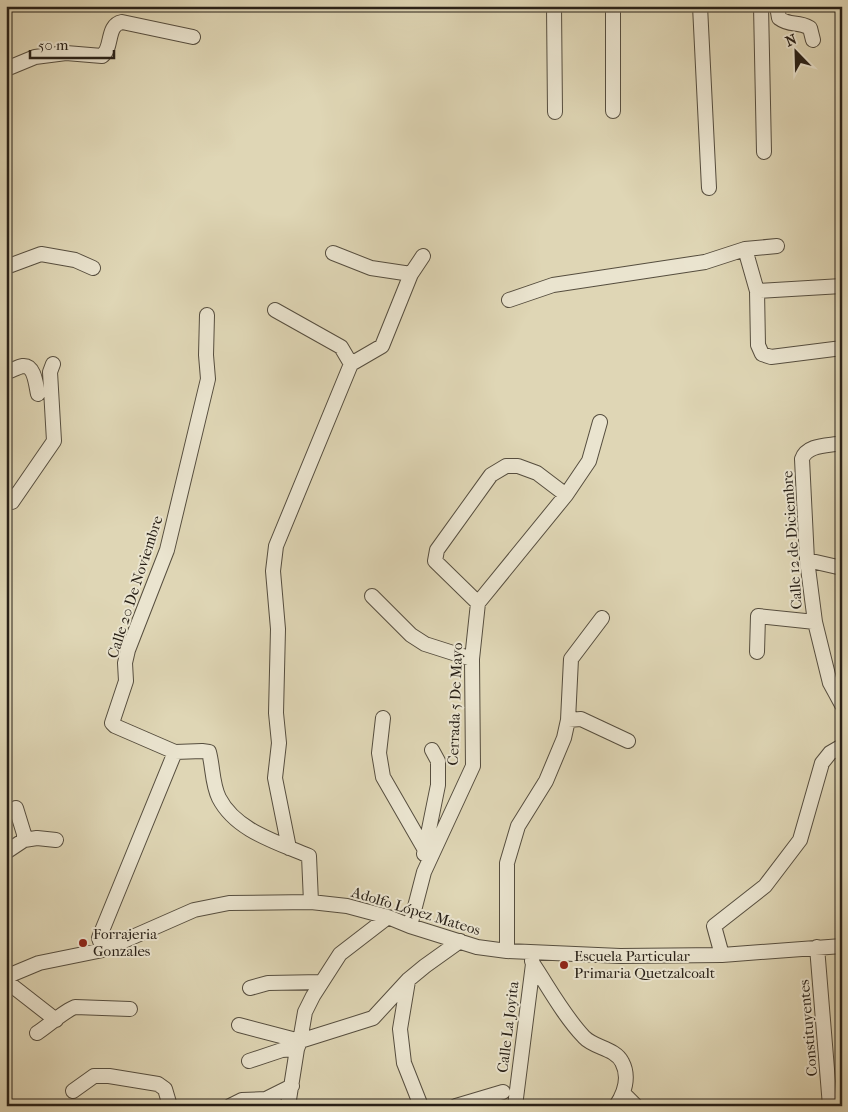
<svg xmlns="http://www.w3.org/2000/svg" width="848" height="1112" font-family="'IM FELL French Canon',serif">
<rect width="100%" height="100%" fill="#dfd6b5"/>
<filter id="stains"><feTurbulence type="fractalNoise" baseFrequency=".004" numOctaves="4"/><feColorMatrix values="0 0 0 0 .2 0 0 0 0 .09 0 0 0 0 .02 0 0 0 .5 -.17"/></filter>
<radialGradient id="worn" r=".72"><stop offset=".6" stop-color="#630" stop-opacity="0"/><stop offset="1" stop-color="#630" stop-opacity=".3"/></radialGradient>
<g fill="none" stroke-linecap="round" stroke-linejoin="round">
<g stroke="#564e3f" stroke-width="16">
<path id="minor" d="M554,6L555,112
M613,6V111
M700,6L709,188
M761,6L764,152
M777,6L779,18C791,27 797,20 810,28L813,40
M6,69L35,57L66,53L102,56C113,48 106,25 122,22L193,37
M745,249L757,291L758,345L762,354L771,357L842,348
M333,253L371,268L411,274
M6,267L41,254L75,260L93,268
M757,291L842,286
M509,300L553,285L705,262L745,249L777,246
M275,310L341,347L351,364
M207,315L206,355L208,379L167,550L128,650L125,663L126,681L112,723L115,726L175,752L202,751L209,752C213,767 212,784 219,798C236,831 277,842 309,856L311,902
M6,372C11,371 17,367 23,366C35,365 36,386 38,394
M842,443C829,446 807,444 802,459L807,560L815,622L830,683L842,705
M6,492L12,502L54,441L50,372L53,364
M807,560L842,568
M372,596L411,635L425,644L472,659
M478,603L435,561L437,550L491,475L506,466H518L537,473L566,495
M757,652L758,616L815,622
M383,718L379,753L383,777L425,850
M568,720L581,719L628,741
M24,840L37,838L56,840
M289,848L275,778L279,743L276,713L278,629L273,571L276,546L351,364L382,346L411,274L423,256
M6,852L24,840V834L16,808
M424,854L438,785V761L432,750
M410,926L424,872L473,766L472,659L478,603L566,495L589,461L600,422
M817,947L830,1106
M103,950L99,938L175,752
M507,951V863L518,826L546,781L564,738L568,720L571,659L602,618
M722,955L714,926L765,886L800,840L822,763L830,753L842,746
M533,964C549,988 564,1016 584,1037C594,1048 615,1048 622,1062C630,1077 624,1094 616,1106
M6,978L15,973L39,963L103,950L194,910L229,903L311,902L347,906L388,917L410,926L477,947L507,951L620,956L722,955L842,946
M6,981L56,1020
M408,981L400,1029L404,1063L421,1106
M250,988L268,983L322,982
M239,1025L300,1041L373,1018L408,980L425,966L460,941
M37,1033C48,1026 64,1011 75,1007L130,1009
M249,1061L282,1050L297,1049
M73,1091L94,1076H109L158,1084L165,1089L170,1106
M624,1094L636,1106
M230,1106L242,1100L266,1099L292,1086
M288,1106L297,1049L300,1041L305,1012L313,996L340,954L388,917
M456,1106L503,1092
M515,1106L533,964L532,961"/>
</g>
<use href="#minor" stroke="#eae4cf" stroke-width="14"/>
</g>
<g fill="#8f2418" stroke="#eae4cf" stroke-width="2">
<circle cx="83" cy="943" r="5"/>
<circle cx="564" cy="965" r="5"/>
</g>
<g text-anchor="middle" stroke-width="4" stroke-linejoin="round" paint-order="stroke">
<g font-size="15" fill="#292118" stroke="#eae4cf">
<text transform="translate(792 540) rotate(-94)" y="5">Calle 12 de Diciembre</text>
<text transform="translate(135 587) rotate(-72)" y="5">Calle 20 De Noviembre</text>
<text transform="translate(455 704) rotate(-88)" y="5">Cerrada 5 De Mayo</text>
<text transform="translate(416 911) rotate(17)" y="5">Adolfo López Mateos</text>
<text transform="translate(508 1027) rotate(-83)" y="5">Calle La Joyita</text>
<text transform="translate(808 1028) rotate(-95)" y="5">Constituyentes</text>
</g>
<g font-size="15" fill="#292118" stroke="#eae4cf" text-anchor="start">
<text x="93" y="939">Forrajeria<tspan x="93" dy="17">Gonzales</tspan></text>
<text x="574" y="961">Escuela Particular<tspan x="574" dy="17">Primaria Quetzalcoalt</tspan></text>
</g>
</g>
<rect width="848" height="1112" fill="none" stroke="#dfd6b5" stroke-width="25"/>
<rect x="8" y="8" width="833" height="1097" fill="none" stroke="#292118" stroke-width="2.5"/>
<rect x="12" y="12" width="823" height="1087" fill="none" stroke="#292118"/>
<g transform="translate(796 52) rotate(337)" stroke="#eae4cf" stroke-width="4" paint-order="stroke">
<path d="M0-4L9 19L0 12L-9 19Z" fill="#292118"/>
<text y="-8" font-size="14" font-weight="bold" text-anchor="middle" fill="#292118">N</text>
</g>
<path d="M30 50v8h84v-8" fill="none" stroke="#292118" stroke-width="2.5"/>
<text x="38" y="50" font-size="15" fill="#292118" stroke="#eae4cf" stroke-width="4" paint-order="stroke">50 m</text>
<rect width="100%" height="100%" filter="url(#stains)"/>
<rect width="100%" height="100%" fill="url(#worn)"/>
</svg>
